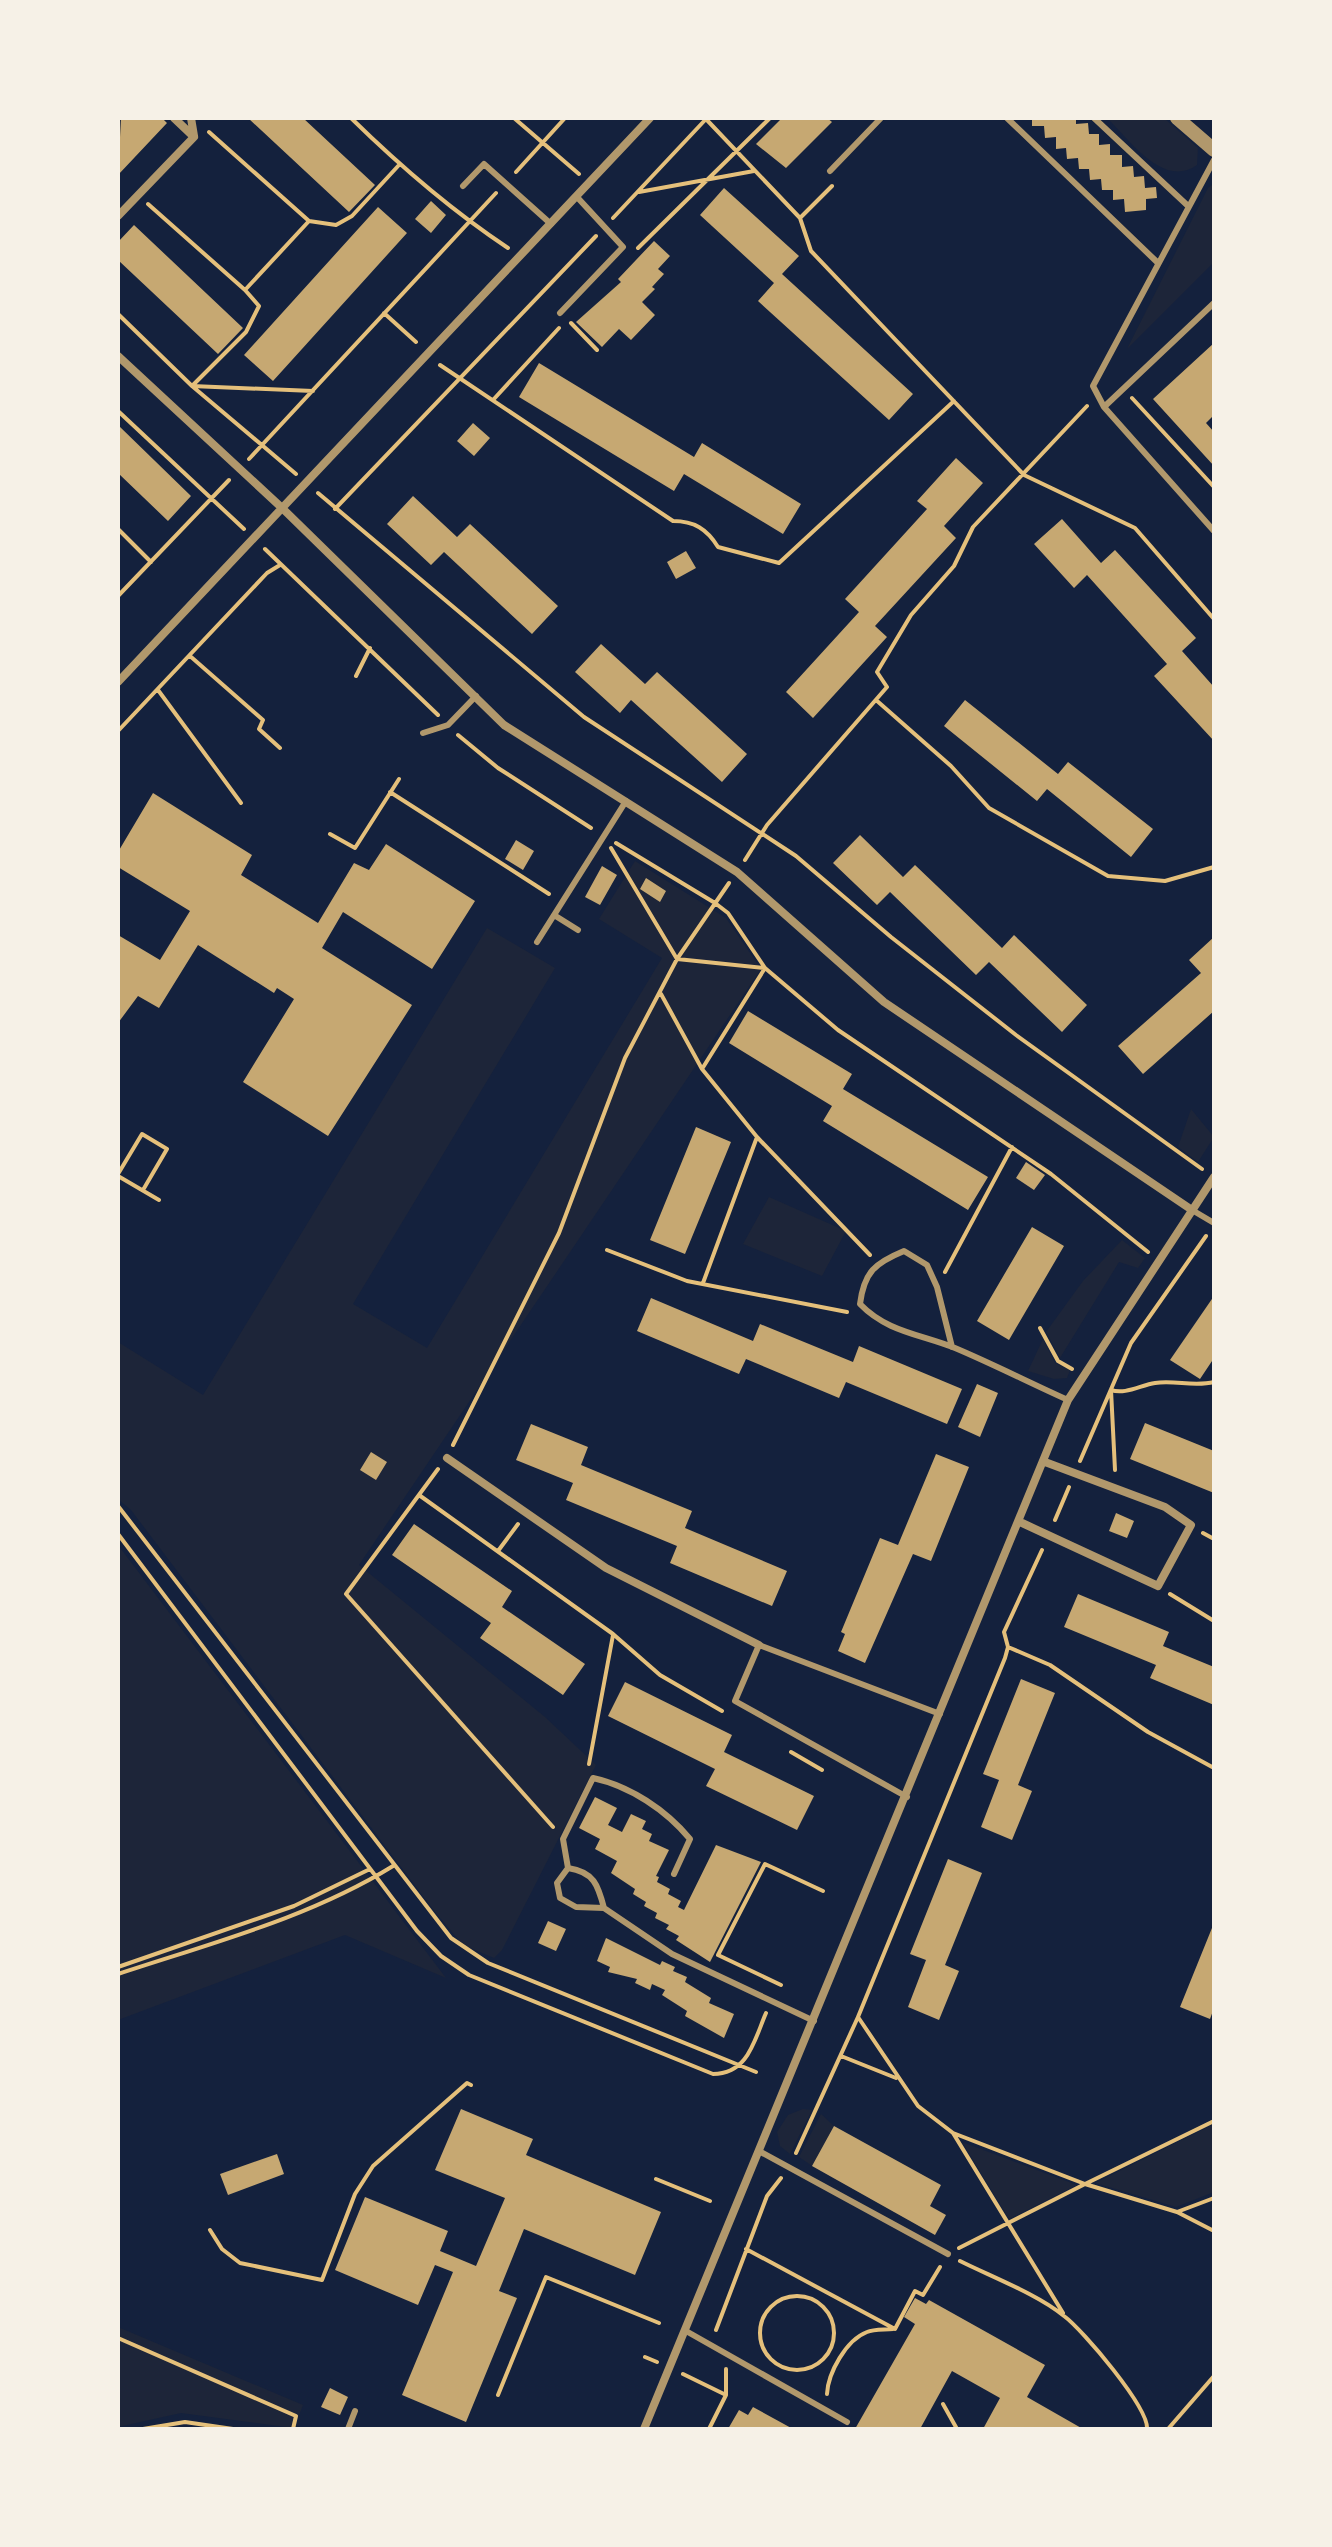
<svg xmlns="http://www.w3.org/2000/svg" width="1332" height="2547" font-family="'Asap Condensed',sans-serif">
<rect width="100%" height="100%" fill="#14213d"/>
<path fill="#1d2539" d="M1107,118H1164L1198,148L1197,165C1163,189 1130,140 1107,118Z
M1214,183V262L1127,349L1208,188Z
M635,861L726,918L761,969L359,1565L545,1717L596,1765L502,1950L494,1958L463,1945L435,1912L131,1510L118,1499V1342L203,1395L487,928L555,968L353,1304L427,1348L662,958L599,919Z
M1191,1109L1214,1137L1198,1162L1178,1147Z
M769,1197L846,1231L822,1276L743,1244Z
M1122,1240L1145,1258L1138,1268L1119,1262L1060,1358L1046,1332L1083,1281Z
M1043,1339L1055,1363L1070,1370L1067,1378L1054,1379L1028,1371Z
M118,1545L446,1978L345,1935L118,2020Z
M803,2109L812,2110L790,2154L780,2146L777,2132L788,2115Z
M821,2114L834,2126L812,2166L799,2157Z
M1214,2124V2192L1176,2207L1095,2183Z
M962,2142L1077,2185L1009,2219Z
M118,2327L303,2405L294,2428L181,2413L118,2427Z"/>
<path fill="#c6a872" d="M121,118H162L167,123L118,175Z
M248,118H303L375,185L349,212Z
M782,118H827L832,122L786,168L756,144Z
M1032,118H1076V124L1088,123L1089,134H1099V145L1110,144V155H1122V167L1133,166L1134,177L1144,176L1145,188L1156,187L1157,198L1146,199V210L1125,212L1124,199L1113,200V190H1102L1101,179L1090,180L1089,169H1079L1078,158L1067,159L1066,148L1056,149V137L1045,138L1044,126H1032Z
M724,188L799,256L782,274L913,394L889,420L758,301L774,283L700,215Z
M431,201L446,215L431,233L415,219Z
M378,207L407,233L273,381L244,355Z
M134,225L243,328L218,354L118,260V242Z
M654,241L670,256L658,269L664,274L652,287L655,289L642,302L655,315L631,340L619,329L602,347L576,322L621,282L618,279Z
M1214,343V415L1206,423L1214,432V466L1153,399Z
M539,363L694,457L702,443L801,504L783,534L684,474L674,491L519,397Z
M473,423L490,438L474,456L457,441Z
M118,425L191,496L168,521L118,473Z
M956,458L983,483L944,526L956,538L875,626L887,637L813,718L786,692L859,612L845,599L927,509L917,501Z
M413,496L457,537L470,524L558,606L532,634L444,552L431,565L387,524Z
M1062,519L1101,563L1115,550L1196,638L1182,651L1214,687V741L1154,676L1167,664L1087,575L1074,588L1034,544Z
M686,551L696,568L676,579L667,562Z
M601,644L645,684L657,672L747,754L722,782L631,700L620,713L575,672Z
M965,700L1058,774L1068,762L1153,829L1131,857L1047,789L1037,801L944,726Z
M153,793L252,855L241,875L318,923L354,863L369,870L386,844L475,901L432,969L343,912L322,948L412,1005L328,1136L243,1082L294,999L277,988L274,993L198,945L159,1008L138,996L118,1023V935L160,960L190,911L118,867V852Z
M860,835L903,877L915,865L1002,948L1014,935L1087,1005L1062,1032L989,962L976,975L890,892L877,905L833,863Z
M516,840L534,851L523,870L505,859Z
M602,866L617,875L600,905L585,897Z
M646,878L666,891L660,902L640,889Z
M1214,937V1011L1143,1074L1118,1046L1201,973L1189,960Z
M748,1011L852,1074L843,1089L988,1177L968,1210L823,1121L832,1106L729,1043Z
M696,1127L731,1142L685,1254L650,1240Z
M1026,1162L1045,1175L1034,1190L1016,1178Z
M1032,1227L1064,1246L1009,1340L977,1321Z
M1214,1296V1358L1200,1379L1170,1360Z
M651,1298L753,1341L760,1324L853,1362L859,1346L962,1389L947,1424L846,1382L839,1398L746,1359L739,1374L637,1331Z
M977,1384L998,1393L980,1437L958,1427Z
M1145,1423L1214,1451V1493L1130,1459Z
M531,1424L588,1447L581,1465L692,1511L685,1528L787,1571L772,1606L670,1563L677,1546L566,1500L573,1483L516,1460Z
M371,1452L387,1462L376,1480L360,1470Z
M936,1454L969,1467L931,1561L913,1554L865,1663L838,1651L845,1634L841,1632L880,1538L898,1545Z
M1116,1513L1134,1521L1127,1538L1109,1531Z
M414,1524L512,1591L502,1607L585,1664L563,1695L480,1638L491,1623L392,1555Z
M1078,1594L1169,1632L1163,1646L1214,1667V1705L1150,1678L1156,1665L1064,1627Z
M1021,1679L1055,1693L1018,1785L1032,1791L1012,1840L981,1827L999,1780L983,1774Z
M625,1682L732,1735L724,1752L814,1796L797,1830L706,1786L715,1769L608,1716Z
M595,1797L617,1808L608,1825L622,1832L631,1814L646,1821L642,1829L652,1834L649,1841L669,1850L656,1876L659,1877L657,1882L670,1889L668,1894L681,1901L678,1907L684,1910L716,1845L761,1862L710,1962L676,1940L679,1936L666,1929L669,1925L655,1918L657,1913L644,1906L646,1902L633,1894L635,1889L611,1873L617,1861L595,1849L600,1839L579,1828Z
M948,1859L982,1873L945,1965L959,1971L939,2020L908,2007L926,1960L910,1954Z
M548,1921L566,1929L556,1951L538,1943Z
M1214,1923V2008L1210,2019L1180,2007Z
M606,1938L660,1965L662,1961L675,1967L673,1971L687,1977L685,1982L711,1998L709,2003L734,2014L724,2038L685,2016L687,2011L662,1995L665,1990L652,1984L650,1990L635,1983L637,1979L608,1972L610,1967L597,1961Z
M461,2109L533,2139L526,2155L661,2212L635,2275L524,2229L499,2291L517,2298L466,2422L402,2395L453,2272L435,2265L418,2305L335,2270L365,2197L448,2231L440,2251L476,2266L505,2198L435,2170Z
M834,2126L941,2185L930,2206L946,2215L935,2235L812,2166Z
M277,2154L284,2174L228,2195L220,2174Z
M915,2298L926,2304L929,2300L1045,2365L1027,2397L1083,2429H983L1000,2398L952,2371L920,2429H855L915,2324L904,2317Z
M330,2388L348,2397L340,2415L321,2407Z
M753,2407L793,2429H728L739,2410L748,2415Z"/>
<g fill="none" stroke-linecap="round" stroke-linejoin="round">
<path stroke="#e5c07b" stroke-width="4" d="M351,118C400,166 451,210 508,248
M514,118L579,174
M705,118L800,218L811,251L1024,475L1135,528L1214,619
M209,132L309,221L336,225L352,216L399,165
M516,172L565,118
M639,192L754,171
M148,204L245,290
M613,218L706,119
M800,218L832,186
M309,221L245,290L259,306L246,332L192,386L313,391
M638,248L770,118
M384,313L416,342
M118,314L192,386L296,474
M571,323L597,350
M440,365L673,521C694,521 707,529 718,547L779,563L954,401
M1132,398L1214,487
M493,400L559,328
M118,411L244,529
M249,459L496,193
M318,493L584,717L796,856L891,937L1016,1035L1202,1169
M335,509L596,236
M118,529L151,562
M265,549L438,715
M118,596L229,480
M190,656L263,720L259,729L280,748
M356,676L370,648
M158,690L241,803
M876,700L951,766L989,808L1108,876L1165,881L1214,867
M118,731L267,573L280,565
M458,735L498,768L591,828
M390,792L549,894
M330,834L355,848L399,779
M616,843L715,903L728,913L765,968L838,1030L1051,1174L1148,1252
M611,848L677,959L765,968L702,1069L757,1137L703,1283
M745,860L767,825L887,687L877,672L911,615L954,566L973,527L1087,406
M661,994L702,1069
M757,1137L870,1255
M118,1174L142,1134L167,1149L143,1190
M118,1176L159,1200
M607,1250L687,1281L847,1312
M945,1272L1012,1147
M1040,1328L1058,1361L1072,1369
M453,1445L559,1233L625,1058L677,959L729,883
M1080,1461L1131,1343L1206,1236
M438,1469L346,1594L553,1827
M1115,1470L1111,1390C1125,1395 1141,1385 1155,1383C1175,1380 1194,1387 1214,1382
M419,1495L613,1634L660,1675L722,1711
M118,1506L451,1938L488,1963L756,2072
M1055,1520L1069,1487
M1203,1533L1214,1539
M118,1534L417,1931L441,1956L469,1975L713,2074C748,2074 754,2041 766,2013
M498,1551L518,1524
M1170,1594L1214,1621
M1008,1647L1050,1665L1148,1732L1214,1768
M791,1752L822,1770
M589,1764L613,1635
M118,1967L294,1906L370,1869
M118,1974C211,1943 309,1918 393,1866
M781,1985L718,1955L765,1864L823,1891
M841,2056L896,2078
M1214,2121L1085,2184L1177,2212L1214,2198
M953,2133L1063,2313
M796,2153L858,2017
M656,2179L710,2201
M1177,2212L1214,2231
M210,2230L222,2249L240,2263L322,2280L355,2194L373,2166L467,2083L471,2085
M959,2248L1085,2184L953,2133L918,2106L858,2017L1005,1658L1008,1647L1004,1632L1042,1550
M746,2249L895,2329L915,2291L923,2295L940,2267
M960,2261C992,2277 1037,2294 1064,2316C1083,2330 1149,2408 1147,2429
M760 2333a37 37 0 1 1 74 0a37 37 0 1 1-74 0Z
M716,2330L767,2196L781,2178
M118,2338L296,2416L293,2429
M645,2357L657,2362
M683,2374L726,2395L709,2429
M827,2394C828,2373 846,2340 867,2332C874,2329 885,2330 893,2329
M498,2395L546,2277L659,2323
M726,2395V2369
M943,2404L957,2429
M143,2429L185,2422L233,2429
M1168,2429L1214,2376"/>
<path stroke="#b1986c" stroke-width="6" d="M1007,118L1157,262
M1094,118L1187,205
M1214,160L1093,386L1104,407L1214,531
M830,171L881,118
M463,186L484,164L551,224
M560,313L623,247L577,197
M1104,407L1214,303
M423,733L448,725L476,696
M554,915L578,930
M537,942L626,801
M1192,1210L1214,1223
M952,1347L937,1287L927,1265L904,1251C875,1263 864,1272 860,1304C887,1332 920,1334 955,1348C993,1364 1030,1383 1068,1400
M907,1797L735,1701L759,1645L940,1714
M568,1868L563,1839L593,1778C630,1786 666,1810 690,1839L674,1874
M604,1908C598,1885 594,1872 568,1868L557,1883L560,1898L576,1907L604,1908L672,1954L814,2021
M759,2151L948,2254
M686,2331L847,2422
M348,2429L355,2411"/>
<path stroke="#b1986c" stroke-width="8" d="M174,118L194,137
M191,118L194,136
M118,216L194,137
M118,356L282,508L504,725L737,872L884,1002L1192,1210
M118,682L650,118
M447,1458L606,1568L759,1645
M1020,1522L1158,1586L1191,1525L1165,1507L1045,1462
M644,2429L1068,1400L1214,1177"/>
<path stroke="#b1986c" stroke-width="14" d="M1177,118L1214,150"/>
</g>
<rect width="1332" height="2547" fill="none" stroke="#f6f1e7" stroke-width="240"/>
</svg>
